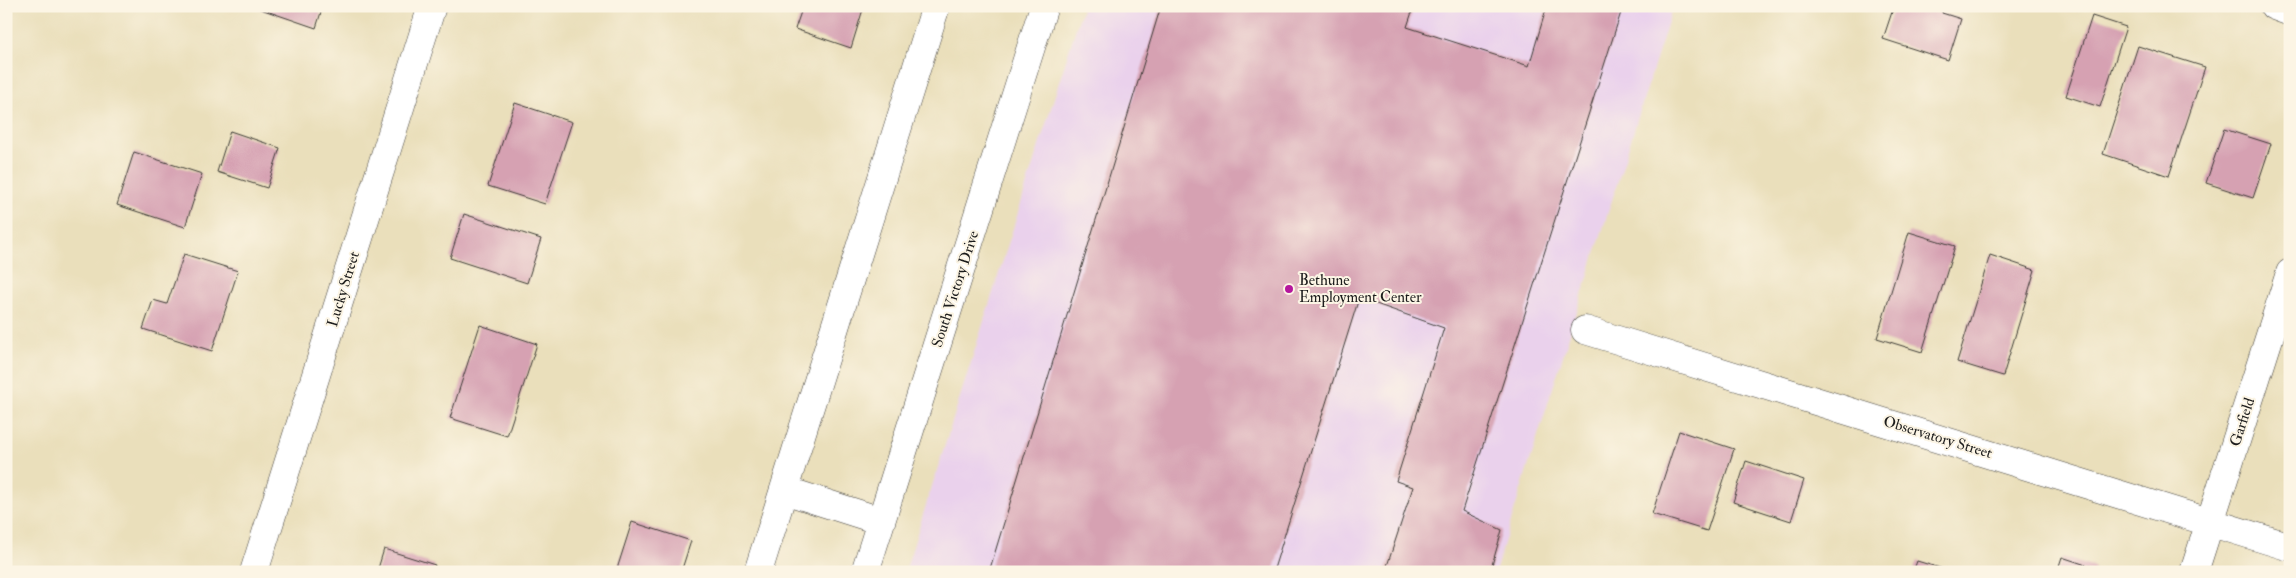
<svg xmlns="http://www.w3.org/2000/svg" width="2296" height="578" font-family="'IM FELL Double Pica',serif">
<rect width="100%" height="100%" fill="#fcf5e5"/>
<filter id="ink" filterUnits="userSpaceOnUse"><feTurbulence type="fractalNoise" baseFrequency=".02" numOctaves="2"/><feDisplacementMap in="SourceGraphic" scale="10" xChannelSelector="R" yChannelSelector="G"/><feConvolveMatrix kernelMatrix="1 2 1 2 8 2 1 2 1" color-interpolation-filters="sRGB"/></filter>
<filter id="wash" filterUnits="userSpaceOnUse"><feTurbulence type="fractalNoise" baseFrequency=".0096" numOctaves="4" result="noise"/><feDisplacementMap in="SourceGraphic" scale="20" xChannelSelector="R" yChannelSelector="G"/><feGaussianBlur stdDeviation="1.12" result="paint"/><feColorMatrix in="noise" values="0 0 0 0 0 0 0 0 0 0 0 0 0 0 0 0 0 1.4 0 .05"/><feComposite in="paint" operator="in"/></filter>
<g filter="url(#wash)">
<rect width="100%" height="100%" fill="#eadfbb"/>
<path fill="#ead1ec" d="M1083,6H1673L1495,572H905Z"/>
<g id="blocks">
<path fill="#d6a1b2" d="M252,6H323L316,28Z
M803,6H864L851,48L795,29Z
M1161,6H1414L1407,27L1529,66L1547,6H1623L1462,511L1502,530L1490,572H1385L1413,487L1396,481L1444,328L1359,298L1273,572H989Z
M1894,6H1944L1942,13L1961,19L1948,60L1883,39Z
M2092,16L2126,27L2100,107L2066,96Z
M2138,46L2205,67L2169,176L2103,154Z
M515,103L572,122L545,204L488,186Z
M2224,129L2271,144L2253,198L2206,183Z
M230,131L280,148L267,188L217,172Z
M134,152L202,174L185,227L117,205Z
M464,214L541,239L527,283L450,258Z
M1909,232L1955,246L1922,352L1877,338Z
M184,254L238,271L212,351L143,329L153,300L167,304Z
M1990,255L2035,270L2003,376L1957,362Z
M480,325L537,344L507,436L450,418Z
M1679,431L1734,449L1707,531L1652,514Z
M1746,461L1804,480L1791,521L1733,502Z
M632,522L691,541L681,572H616Z
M384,549L435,565L433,572H377Z
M2062,557L2095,568L2094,572H2057Z
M1917,561L1950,571V572H1913Z"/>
</g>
</g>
<g filter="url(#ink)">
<use href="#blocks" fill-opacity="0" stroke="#3b3934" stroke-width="1"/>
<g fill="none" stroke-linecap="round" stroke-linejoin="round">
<g stroke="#3b3934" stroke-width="29">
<path id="minor" d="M2274,6L2290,12
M1585,330L2290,547
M254,572L432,6
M2194,572L2290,273"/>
</g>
<g stroke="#3b3934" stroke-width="29">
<path id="major" d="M784,490L881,521
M758,572L936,6
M865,572L1044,6"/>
</g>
<use href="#minor" stroke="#fff" stroke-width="28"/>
<use href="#major" stroke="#fff" stroke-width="28"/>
</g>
</g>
<circle fill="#b5179e" stroke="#fcf5e5" stroke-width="2" cx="1289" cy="289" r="5"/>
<g text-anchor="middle" stroke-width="4" stroke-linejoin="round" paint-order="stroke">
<g font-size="15" fill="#1c1c1c" stroke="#fcf5e5" text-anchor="start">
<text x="1299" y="285">Bethune<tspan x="1299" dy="17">Employment Center</tspan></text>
</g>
<g font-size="15" fill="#1c1c1c" stroke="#fcf5e5">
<text transform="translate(343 289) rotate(-73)" y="5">Lucky Street</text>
<text transform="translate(955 289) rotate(-72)" y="5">South Victory Drive</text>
<text transform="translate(2242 422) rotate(-72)" y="5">Garfield</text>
<text transform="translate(1938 437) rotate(17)" y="5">Observatory Street</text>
</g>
</g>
<rect width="2296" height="578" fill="none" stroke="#fcf5e5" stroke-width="25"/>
</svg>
